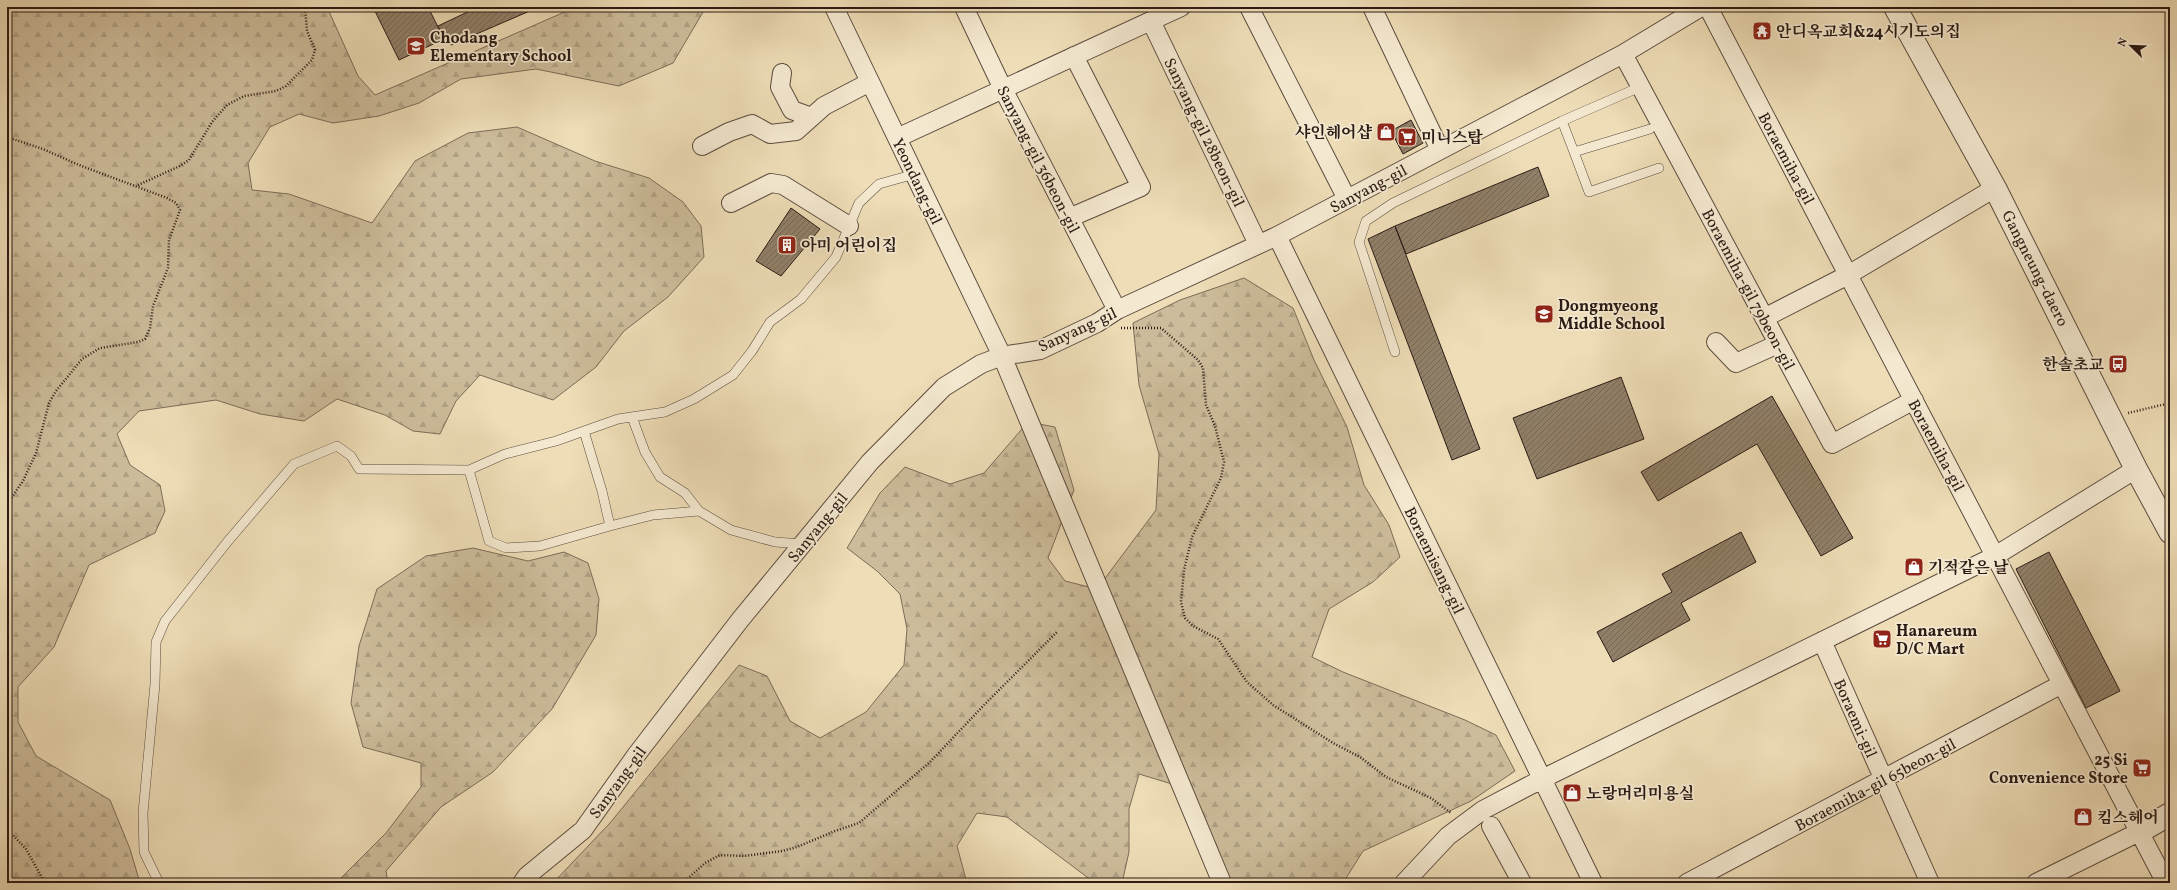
<svg xmlns="http://www.w3.org/2000/svg" width="2177" height="890" font-family="Vollkorn,'Noto Serif KR',serif">
<defs>
<pattern id="forest-firs" width="22" height="20" patternUnits="userSpaceOnUse"><rect width="22" height="20" fill="#cdbc9b"/><path d="M5 1l3.5 6h-7zM16 11l3.5 6h-7z" fill="#b0a185"/></pattern>
<pattern id="building-hatch" width="6" height="6" patternUnits="userSpaceOnUse"><rect width="6" height="6" fill="#908069"/><path d="M-1 1l2-2M0 6l6-6M5 7l2-2" fill="none" stroke="#766855"/></pattern>
</defs>
<rect width="100%" height="100%" fill="#eeddb7"/>
<filter id="stains"><feTurbulence type="fractalNoise" baseFrequency=".005" numOctaves="4"/><feColorMatrix values="0 0 0 0 .2 0 0 0 0 .09 0 0 0 0 .02 0 0 0 .5 -.17"/></filter>
<radialGradient id="worn" r=".72"><stop offset=".6" stop-color="#630" stop-opacity="0"/><stop offset="1" stop-color="#630" stop-opacity=".3"/></radialGradient>
<path fill="url(#forest-firs)" stroke="#7c6c58" d="M7,7H327L358,76L375,95L576,7H706L673,63L619,86L536,69L461,79L419,103L379,116L333,123L299,114L270,127L248,163L252,190L289,194L372,223L415,161L468,133L517,127L595,161L649,178L683,202L701,226L704,257L668,297L624,331L596,367L553,400L480,375L456,401L440,434L413,431L385,415L337,399L304,421L260,414L216,400L139,411L117,434L130,465L160,485L165,511L155,533L89,565L54,647L18,687V722L36,756L110,800L130,849L140,883H7Z
M1244,278L1293,308L1314,360L1347,427L1364,485L1389,525L1400,557L1373,582L1329,609L1312,657L1343,672L1465,720L1496,735L1515,771L1471,801L1363,851L1343,883H1224L1192,790L1139,774L1129,809V852L1122,883H1095L1007,817L977,813L957,846L967,883H553L610,823L739,665L767,676L790,721L820,738L866,712L904,665L907,629L900,594L877,571L847,548L880,493L905,467L950,484L984,473L1028,422L1055,427L1074,490L1048,558L1065,581L1097,589L1156,510L1159,454L1139,385L1133,323L1180,300Z
M473,548L528,561L564,552L588,563L599,599L596,635L552,709L493,772L441,807L386,871L388,883H336L386,833L421,787V763L363,747L351,703L359,646L377,589L426,556Z"/>
<path fill="url(#building-hatch)" stroke="#2b1b15" d="M373,7H428L444,39L399,60Z
M478,7H539L451,45L444,39L438,26Z
M1411,120L1423,143L1403,154L1391,131Z
M1538,167L1549,196L1406,254L1395,226Z
M791,208L820,229L781,276L756,261Z
M1395,226L1480,449L1452,460L1368,239Z
M1621,377L1644,439L1537,479L1513,418Z
M1772,396L1853,538L1821,556L1757,444L1658,501L1641,472Z
M1741,532L1756,562L1681,603L1690,620L1613,662L1597,632L1672,592L1662,574Z
M2049,552L2120,691L2086,708L2016,569Z"/>
<g fill="none" stroke-linecap="round" stroke-linejoin="round">
<g stroke="#5c4c3e" stroke-width="10">
<path id="service" d="M1640,87L1562,121L1574,152L1650,129
M1574,152L1589,192L1659,168
M1395,352L1359,242L1366,221L1393,203L1562,121
M584,431L602,491L610,526L540,546L506,548L489,541L469,470L505,454L556,441L618,419L665,412L694,399L733,375L752,351L770,322L801,299L836,257L859,203L879,184L915,174
M699,511L731,530L775,542L803,544
M610,526L653,515L699,511L685,493L660,477L645,452L632,417
M159,883L144,852L143,813L155,684L156,642L165,621L228,541L294,464L337,446L351,456L359,469L469,470"/>
</g>
<g stroke="#5c4c3e" stroke-width="20">
<path id="minor" d="M834,7L1002,356L1222,883
M964,7L1003,89L1117,310
M1249,7L1347,199
M1372,7L1440,150
M1708,7L2166,883
M1151,21L1258,244
M1623,54L1832,444L1914,400
M782,73L780,87L792,110L811,117
M897,138L1181,7
M702,146L729,132L752,124L770,134L796,131L824,106L870,82
M731,203L771,183L783,185L849,226
M1069,218L1141,187L1074,56
M1277,236L1593,883
M1764,318L1848,275L1995,188
M1716,342L1736,363L1778,344
M1822,641L1930,883
M1491,826L1522,883
M522,883L527,876L583,830L637,754L740,620L870,462L944,387L981,364L1002,356L1040,350L1097,323L1117,310L1277,236L1623,54L1701,7
M1404,883L1448,836L1483,810L1542,779L1995,556L2136,469
M1687,883L2062,684
M2036,883L2139,832"/>
</g>
<g stroke="#5c4c3e" stroke-width="24">
<path id="tertiary" d="M1895,7L1995,188L2136,469L2170,532
M2139,832L2170,814"/>
</g>
<path stroke="#2b1b15" stroke-width="2.5" stroke-dasharray="1 2" stroke-linecap="butt" d="M7,137L43,149L79,165L167,198L176,203L180,210L169,240L168,268L153,306L150,328L145,339L138,342L100,348L82,359L56,391L49,403L36,453L23,481L7,504
M138,185L180,166L189,160L212,122L227,105L244,96L276,91L286,86L312,60L315,50L307,31L305,7
M1121,328H1161L1198,360L1203,368L1206,405L1215,426L1224,462L1221,478L1192,537L1184,570L1181,602L1185,618L1193,626L1218,639L1247,682L1273,705L1333,743L1360,757L1386,777L1431,798L1451,813
M2128,413L2170,403
M7,829L26,849L45,883
M683,883L705,863L720,855L744,856L782,851L797,847L835,831L859,823L930,762L985,704L1058,631"/>
<use href="#service" stroke="#f4e9d0" stroke-width="9"/>
<use href="#minor" stroke="#f4e9d0" stroke-width="18"/>
<use href="#tertiary" stroke="#f4e9d0" stroke-width="22"/>
</g>
<defs>
<g id="temple-square" transform="scale(1)"><rect x="-9" y="-9" width="18" height="18" rx="4" fill="#8f2418" stroke="#f4e9d0"/><path d="M0-6L5-2H3V0L6.5 2.5H4V6H1.5V3h-3V6H-4V2.5H-6.5L-3 0V-2H-5Z" fill="#fff"/></g>
<g id="school-square" transform="scale(1)"><rect x="-9" y="-9" width="18" height="18" rx="4" fill="#8f2418" stroke="#f4e9d0"/><path d="M0-5L7-2L0 1L-7-2ZM-4 1L0 2.5L4 1V4Q0 6-4 4Z" fill="#fff"/></g>
<g id="shop-square" transform="scale(1)"><rect x="-9" y="-9" width="18" height="18" rx="4" fill="#8f2418" stroke="#f4e9d0"/><path d="M-5-2.5h2.3a2.7 3.5 0 0 1 5.4 0H5L5.5 6h-11ZM-1.5-2.5h3a1.5 2.3 0 0 0-3 0Z" fill="#fff"/></g>
<g id="supermarket-square" transform="scale(1)"><rect x="-9" y="-9" width="18" height="18" rx="4" fill="#8f2418" stroke="#f4e9d0"/><path d="M-6-5.5h2.5l.6 2H6L4.5 2H-2.5L-4.4-4H-6ZM-1.5 3.2a1.3 1.3 0 1 0 .1 0ZM3 3.2a1.3 1.3 0 1 0 .1 0Z" fill="#fff"/></g>
<g id="building-square" transform="scale(1)"><rect x="-9" y="-9" width="18" height="18" rx="4" fill="#8f2418" stroke="#f4e9d0"/><path d="M-4-6H4V6H1V3H-1V6H-4ZM-2.5-4.3h1.7v1.8h-1.7ZM.8-4.3h1.7v1.8H.8ZM-2.5-1h1.7V.8h-1.7ZM.8-1h1.7V.8H.8Z" fill="#fff"/></g>
<g id="bus-square" transform="scale(1)"><rect x="-9" y="-9" width="18" height="18" rx="4" fill="#8f2418" stroke="#f4e9d0"/><path d="M-5-6H5V4H4V6H2V4H-2V6H-4V4H-5ZM-3.5-4V0h7V-4ZM-3.5 1.2v1.5H-2V1.2ZM2 1.2v1.5H3.5V1.2Z" fill="#fff"/></g>
</defs>
<g fill-rule="evenodd">
<use href="#temple-square" x="1762" y="31"/>
<use href="#school-square" x="416" y="46"/>
<use href="#shop-square" x="1386" y="132"/>
<use href="#supermarket-square" x="1407" y="137"/>
<use href="#building-square" x="787" y="245"/>
<use href="#school-square" x="1544" y="314"/>
<use href="#bus-square" x="2118" y="364"/>
<use href="#shop-square" x="1914" y="567"/>
<use href="#supermarket-square" x="1882" y="639"/>
<use href="#supermarket-square" x="2142" y="768"/>
<use href="#shop-square" x="1572" y="793"/>
<use href="#shop-square" x="2083" y="817"/>
</g>
<g text-anchor="middle" stroke-width="3.5" stroke-linejoin="round" paint-order="stroke">
<g font-size="16" font-weight="bold" fill="#2b1b15" stroke="#f4e9d0" text-anchor="start">
<text x="1776" y="37">안디옥교회&amp;24시기도의집</text>
<text x="430" y="43">Chodang<tspan x="430" dy="18">Elementary School</tspan></text>
<text x="1372" y="138" text-anchor="end">샤인헤어샵</text>
<text x="1421" y="143">미니스탑</text>
<text x="801" y="251">아미 어린이집</text>
<text x="1558" y="311">Dongmyeong<tspan x="1558" dy="18">Middle School</tspan></text>
<text x="2104" y="370" text-anchor="end">한솔초교</text>
<text x="1928" y="573">기적같은 날</text>
<text x="1896" y="636">Hanareum<tspan x="1896" dy="18">D/C Mart</tspan></text>
<text x="2128" y="765" text-anchor="end">25 Si<tspan x="2128" dy="18">Convenience Store</tspan></text>
<text x="1586" y="799">노랑머리미용실</text>
<text x="2097" y="823">킴스헤어</text>
</g>
<g font-size="16" fill="#2b1b15" stroke="#f4e9d0">
<text transform="translate(1205 132) rotate(64)" y="6">Sanyang-gil 28beon-gil</text>
<text transform="translate(1787 158) rotate(62)" y="6">Boraemiha-gil</text>
<text transform="translate(1039 159) rotate(63)" y="6">Sanyang-gil 36beon-gil</text>
<text transform="translate(918 181) rotate(64)" y="6">Yeondang-gil</text>
<text transform="translate(1368 188) rotate(-28)" y="6">Sanyang-gil</text>
<text transform="translate(2036 268) rotate(63)" y="6">Gangneung-daero</text>
<text transform="translate(1749 289) rotate(62)" y="6">Boraemiha-gil 79beon-gil</text>
<text transform="translate(1077 329) rotate(-25)" y="6">Sanyang-gil</text>
<text transform="translate(1937 445) rotate(62)" y="6">Boraemiha-gil</text>
<text transform="translate(817 527) rotate(-51)" y="6">Sanyang-gil</text>
<text transform="translate(1435 560) rotate(64)" y="6">Boraemisang-gil</text>
<text transform="translate(1856 718) rotate(66)" y="6">Boraemi-gil</text>
<text transform="translate(617 782) rotate(-54)" y="6">Sanyang-gil</text>
<text transform="translate(1875 784) rotate(-28)" y="6">Boraemiha-gil 65beon-gil</text>
</g>
</g>
<rect width="2177" height="890" fill="none" stroke="#eeddb7" stroke-width="24"/>
<rect x="8" y="8" width="2161" height="874" fill="none" stroke="#2b1b15" stroke-width="2"/>
<rect x="12" y="12" width="2153" height="866" fill="none" stroke="#2b1b15"/>
<g transform="translate(2131 46) rotate(293)" stroke="#f4e9d0" stroke-width="3" paint-order="stroke">
<path d="M0-3L7 15L0 10L-7 15Z" fill="#2b1b15"/>
<text y="-6" font-size="11" font-weight="bold" text-anchor="middle" fill="#2b1b15">N</text>
</g>
<rect width="100%" height="100%" filter="url(#stains)"/>
<rect width="100%" height="100%" fill="url(#worn)"/>
</svg>
